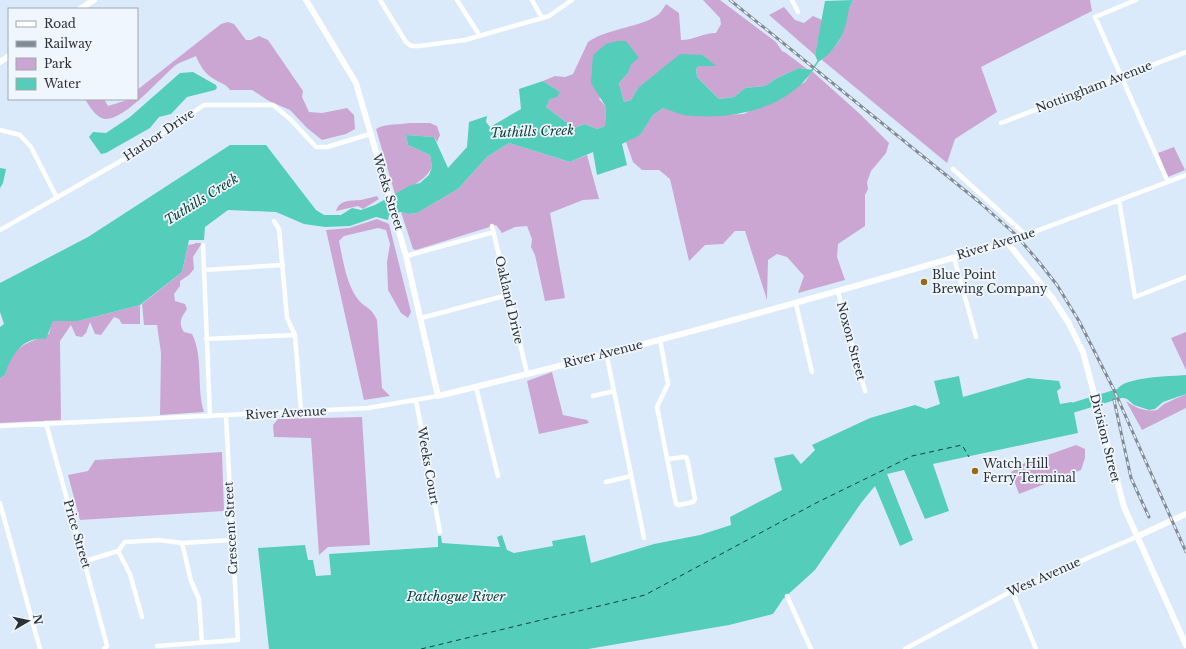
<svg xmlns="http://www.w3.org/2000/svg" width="1186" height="649" font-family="'Libre Baskerville',serif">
<rect width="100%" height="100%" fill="#dbeafb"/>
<path fill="#cca6d2" d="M703,0H720L776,42L782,51L786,53L807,69L799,68L777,78L765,86L745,88L734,97L719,99L697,77L696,69L699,66H715L703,55L638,88L631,100L624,102L619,83L628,73L632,48L599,99L606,107L605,126L597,129L585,124L574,128L546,107L550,99L560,92L543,81L555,76L565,77L573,74L588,42C608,28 643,27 659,14C662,11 664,7 666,4L679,13L681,40C694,40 703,33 716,33L721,24L720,18Z
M853,0H1090L1092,11L981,67L997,112L955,139L947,163L822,60C827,54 835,48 839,41C846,28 845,13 853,0Z
M784,7L795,20L804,23L813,16L822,20L815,55L769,15Z
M228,22L234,24L246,40H251L259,36L268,40L303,91L302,97L309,112L322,113L347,108L354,115L355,129L346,134L322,140L307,128L290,110L269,101L252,90H230C225,83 221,84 214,79C205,74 200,66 196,56C190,59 182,61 176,65C161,77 126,119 106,119C97,119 89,106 85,99H104L108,106C119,103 126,99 137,99V90L221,24Z
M812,71L861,115L889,143L886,153L871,171L867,182L868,189L865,195V226L838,244L837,257L845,280L798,293L804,276L787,257L777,254L768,260L767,300L745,231H735L723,244L705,245L689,261L670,179L659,170H642L633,162L626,142L640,134L653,115L663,108L692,116L744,114L805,82Z
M410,123H430L437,126L440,135L437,142L434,137L406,135L408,145L430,155L432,167C424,183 410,186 395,194L376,129C387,123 398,125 410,123Z
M509,143L570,162L587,155L599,199L583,200L550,213L565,298L545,301L535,255L531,247L532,239L527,226L515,227L502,233L496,225L416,250L413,249L401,212L408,214L417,213L458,189L487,157Z
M1174,147L1185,170L1168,177L1158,153Z
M377,196L379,199L363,209L358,206L336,211C340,199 351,201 361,200C366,199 372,197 377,196Z
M377,219L389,224L411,312L408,318L401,313L388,290L387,262L390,244L386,230L378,228L344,236L339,241C343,260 346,282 357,298C364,308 371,306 377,320L382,388L390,396L364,400L326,230L349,228Z
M195,243H202L193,257L194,269L189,275L180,281V286L174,294L175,301L185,304L187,309C181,318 178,323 184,332L192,334C204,358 196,387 204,412L160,415L161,353L157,325H144L142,304L182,272L188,245L194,244Z
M140,305V324H122L119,319L114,317L101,335L95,334L90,322L86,333L82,337L76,336L71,325L60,341L61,420L0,423V378L5,375C14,344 22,346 49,334L52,321H78Z
M1186,332V370L1171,338Z
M552,372L563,415L587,420L589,423L539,434L527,381Z
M1186,394V408L1142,430L1126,401C1136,408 1145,412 1157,410L1164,404Z
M362,417L370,545L328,547L319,555L311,438L274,437L273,425L278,419Z
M1076,445L1085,449V458L1081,470L1019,494L1011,472L1025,463Z
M222,452L224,511L80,520L68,475L88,471L95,460Z"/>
<path fill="#54cdba" d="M853,0C847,10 848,20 844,30C840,42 829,56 818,62L815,55L825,1Z
M618,41H626L639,58L631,64L628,73L619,83L624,102L631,100L638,88L680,54L703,55L716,66H699L696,69L697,77L719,99L734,97L745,88L765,86L777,78L799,68L813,70C788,108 735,119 693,116C683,116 672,111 663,108L653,115L640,135L622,144L627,165L597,175L593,152L570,162L509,143L487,157L458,189L417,213L408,214L401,212L389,215L388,220L376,217L350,226L325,227L304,224L276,212L228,210L205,227L204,240H189L182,272L140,305L78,321H53L46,339C22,336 11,356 5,375L0,378V327L4,324L0,312V283L88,237L230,145H266L316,210L324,215H341L352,208L361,210L375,205L411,185L420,183L429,175L432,167L430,155L408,145L406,135L434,137L448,168L467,147L469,122L487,116L486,122L490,127L521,109L519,89L543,81L560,92L557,97L550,99L546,107L574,128L585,124L597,129L605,126L606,107L591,83L593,55L606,44Z
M193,72L216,85L217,88L215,90L187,97L171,114L159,117L150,128L106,153L101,154L89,137L93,132L106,133L130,117L180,73Z
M0,168L6,169L3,183L0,188Z
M1186,375V394L1163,402L1155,409L1149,410L1134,405L1127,399L1120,397L1117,390C1122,377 1172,376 1186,375Z
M959,376L963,397L1028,378L1059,381L1061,388L1057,391L1060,404L1072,402L1078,433L933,464L949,511L925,519L904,470L887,474L913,540L900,546L875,486L861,503L815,570L783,599L773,614L729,625L588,649H269L258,548L305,545L308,560H313L316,576L331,575L329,554L438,547V536H441L442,543L500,547L497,537L502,535L507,550L514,553L553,546L552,541L585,535L591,563L654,544L700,535L731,525L730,517L782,490L774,458L793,454L801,464L815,450L812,445L870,418L915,405L926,409L940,404L934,381Z"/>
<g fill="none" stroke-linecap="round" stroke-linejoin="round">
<path stroke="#54cdba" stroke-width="1.5" d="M812,70L819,60"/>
<path stroke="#54cdba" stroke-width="10" d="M1062,411L1131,390"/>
<path stroke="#0d443c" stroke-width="1" stroke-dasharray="5 4" stroke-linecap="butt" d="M421,649L645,595L816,503L912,456L962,445L969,457"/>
<path stroke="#fff" stroke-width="4.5" d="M380,0L406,42L411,46H419L465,40L549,16L572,0
M457,0L480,36
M532,0L542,18
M792,0L798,12
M1136,0L1095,17L1168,182
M1001,123L1186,52
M0,130L20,135L31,147L57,198
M953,169L1027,236
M1119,200L1135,297L1186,277
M274,221L279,229L287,318L295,335L301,411
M492,226L527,373
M0,230L126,158L204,105H273L290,119L316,147H327L370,134
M1007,242L1186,175
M203,245L210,416
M406,256L494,232
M954,258L976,337
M204,270L283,265
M838,292L865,391
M1014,294H1028L1045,289
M796,304L812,372
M421,318L508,295
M206,339L295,335
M660,339L668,384L657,407L676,504L679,505L693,502L695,499L687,458L685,457L667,459
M606,352L644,538
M476,387L498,476
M593,396L614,391
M416,400L440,532
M46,423L105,638L107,646L104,649
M0,426L368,408L438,396
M606,482L631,476
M0,503L40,649
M182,543L191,581L199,599L202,643
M118,551L130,574L142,617
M85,561L118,551L125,542L159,540L182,543L232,540
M1012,591L1036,649
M787,596L811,649
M157,646L238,640L226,416
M905,649L1012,591L1136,537"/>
<path stroke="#fff" stroke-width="6" d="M306,0L356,83L406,256L438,396C629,350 818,298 1007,242L1053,299L1068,322L1083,352L1124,507L1186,645
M80,9L94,0
M0,62L9,56
M1136,537L1186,514"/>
<g stroke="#818b97" stroke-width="3">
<path id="rail" d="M730,0L978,201L1015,234L1039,262L1057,285L1079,321L1114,390L1186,552
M1114,400L1131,478L1149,517"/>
</g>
<use href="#rail" stroke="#f0f6fd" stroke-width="1.5" stroke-dasharray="4.5" stroke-linecap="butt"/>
</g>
<g fill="#976a18" stroke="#f0f6fd" stroke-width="1.5">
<circle cx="924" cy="282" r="4"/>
<circle cx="975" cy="471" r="4"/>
</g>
<g text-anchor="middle" stroke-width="3.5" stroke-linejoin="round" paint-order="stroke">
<g font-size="12" fill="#2b3137" stroke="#f0f6fd">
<text transform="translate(1094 87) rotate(-21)" y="4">Nottingham Avenue</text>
<text transform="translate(159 135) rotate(-34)" y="4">Harbor Drive</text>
<text transform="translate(388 192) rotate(73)" y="4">Weeks Street</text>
<text transform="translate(996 244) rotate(-17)" y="4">River Avenue</text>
<text transform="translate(509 300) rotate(77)" y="4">Oakland Drive</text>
<text transform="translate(851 341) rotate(75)" y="4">Noxon Street</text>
<text transform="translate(603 354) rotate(-14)" y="4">River Avenue</text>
<text transform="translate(286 413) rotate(-3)" y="4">River Avenue</text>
<text transform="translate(1105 438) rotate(76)" y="4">Division Street</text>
<text transform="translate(428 466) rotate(80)" y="4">Weeks Court</text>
<text transform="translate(231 528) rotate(-93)" y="4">Crescent Street</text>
<text transform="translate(77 534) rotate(74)" y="4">Price Street</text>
<text transform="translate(1044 577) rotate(-24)" y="4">West Avenue</text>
</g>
<g font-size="12" fill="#2b3137" stroke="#f0f6fd" text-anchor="start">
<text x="932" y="279">Blue Point<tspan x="932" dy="14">Brewing Company</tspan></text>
<text x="983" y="468">Watch Hill<tspan x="983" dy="14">Ferry Terminal</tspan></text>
</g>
<g font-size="13" font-style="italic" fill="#0d443c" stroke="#f0f6fd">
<text transform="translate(532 131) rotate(-2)" y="5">Tuthills Creek</text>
<text transform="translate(201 199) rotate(-32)" y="5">Tuthills Creek</text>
<text x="456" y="601">Patchogue River</text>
</g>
</g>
<rect x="8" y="8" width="130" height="92" fill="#f0f6fd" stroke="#a1a7ae"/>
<rect x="16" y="21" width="20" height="6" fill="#ffffff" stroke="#a1a7ae"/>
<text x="44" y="28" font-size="12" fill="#2b3137">Road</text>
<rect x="16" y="41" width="20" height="6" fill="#818b97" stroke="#a1a7ae"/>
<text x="44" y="48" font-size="12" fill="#2b3137">Railway</text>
<rect x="16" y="58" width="20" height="12" fill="#cca6d2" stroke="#a1a7ae"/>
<text x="44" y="68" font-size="12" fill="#2b3137">Park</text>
<rect x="16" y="78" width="20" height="12" fill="#54cdba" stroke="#a1a7ae"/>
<text x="44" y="88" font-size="12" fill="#2b3137">Water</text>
<g transform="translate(28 621) rotate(81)" stroke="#f0f6fd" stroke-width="3" paint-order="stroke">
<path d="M0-3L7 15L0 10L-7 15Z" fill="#2b3137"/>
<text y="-6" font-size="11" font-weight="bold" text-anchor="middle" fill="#2b3137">N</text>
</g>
</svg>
